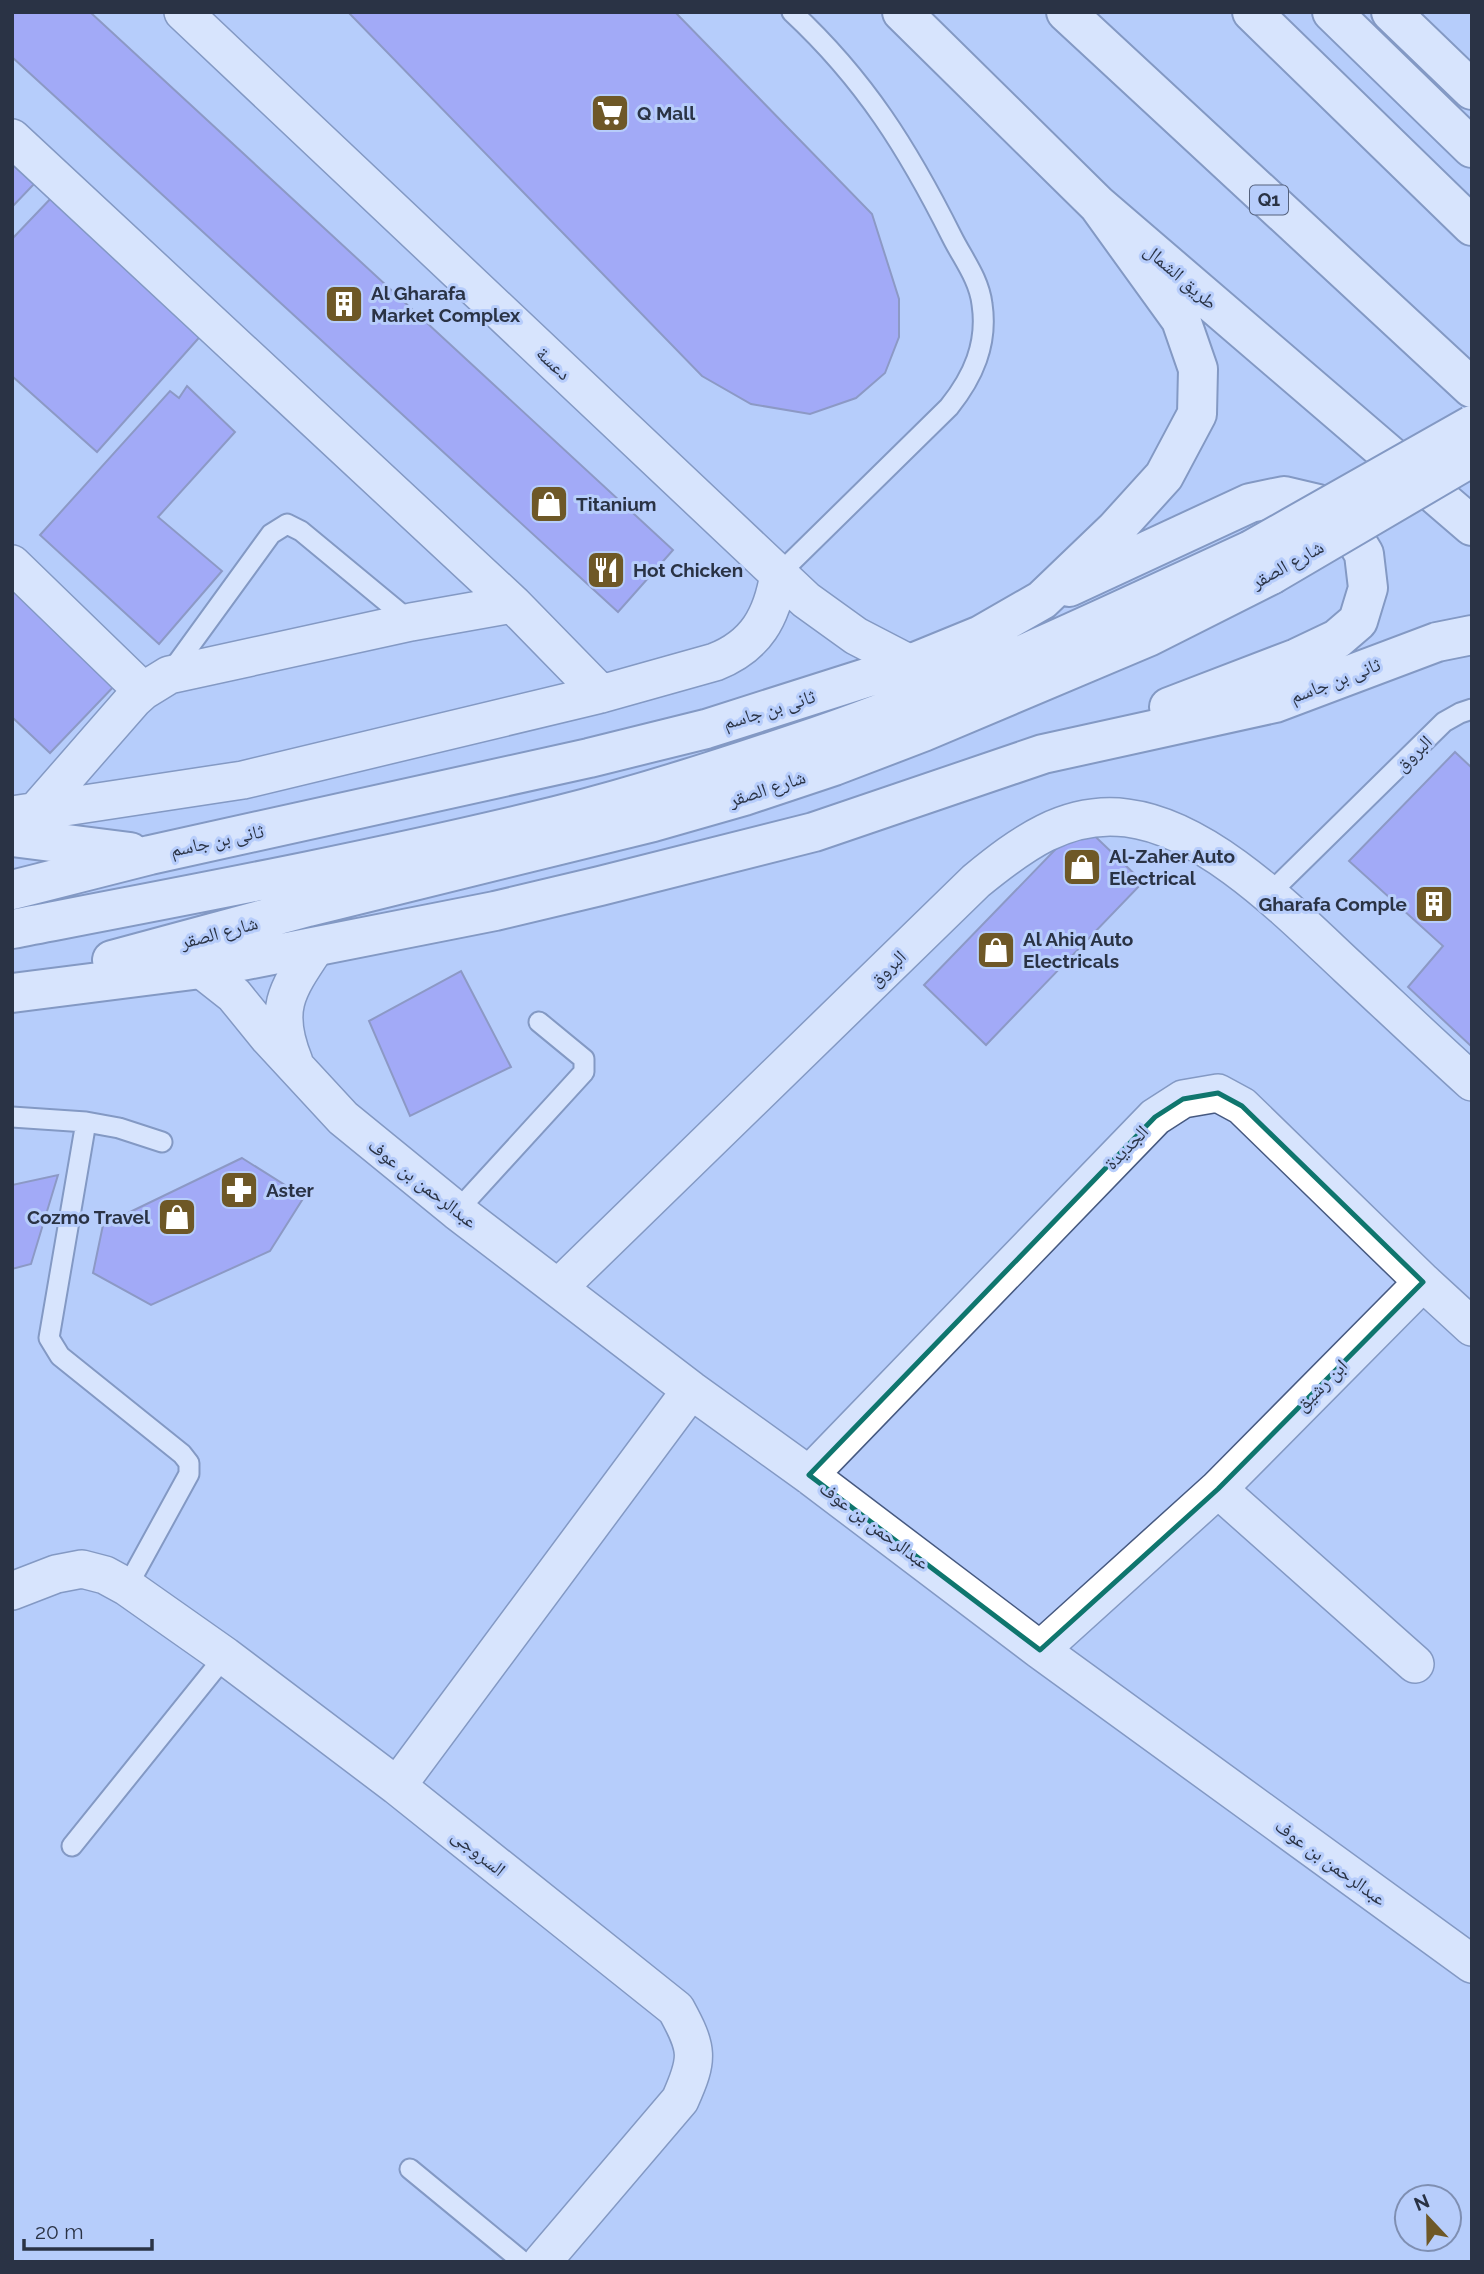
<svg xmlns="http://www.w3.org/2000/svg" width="1484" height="2274" font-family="Raleway,'Noto Naskh Arabic',sans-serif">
<rect width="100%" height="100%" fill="#b7cdfb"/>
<path fill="#897ff2" stroke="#5a5984" stroke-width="2" d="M12,12H90L673,550L618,612L12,57Z
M348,12H675L872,214L899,299V337L885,373L856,398L810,414L751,404L702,376Z
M12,164L34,184L12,207Z
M55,194L205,331L97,452L12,376V239Z
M187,386L235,432L158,517L222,571L159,644L40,535L170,391L179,398Z
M12,588L118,682L50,753L12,717Z
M1455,752L1472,768V1047L1408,987L1443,946L1349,861Z
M1081,823L1143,882L986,1045L924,985Z
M461,971L511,1067L410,1116L369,1021Z
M242,1158L304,1197L270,1251L151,1305L93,1273L103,1225Z
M58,1175L31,1264L12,1269V1185Z"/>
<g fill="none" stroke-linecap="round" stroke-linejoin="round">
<g stroke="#465980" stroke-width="23">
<path id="lane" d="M779,574L949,407C973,377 988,344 982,304C979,279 963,259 952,237C908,149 865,80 792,12
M170,673L271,534L287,524L301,531L411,622
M1269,894L1444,722L1460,713L1472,709
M12,1117L86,1122L119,1128L162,1142
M86,1122L49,1338L60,1356L182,1454L189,1463V1474L127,1587
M457,1211L584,1072V1059L539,1022
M72,1846L225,1656
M410,2169L523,2262"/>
</g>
<g stroke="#465980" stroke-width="40">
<path id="street" d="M183,12L806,600L856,636L910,664
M12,138L513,604L601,694
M12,564L143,691
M37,810L133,700L143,691L169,675L411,622L513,604
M12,815L243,780L601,694L715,662C756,646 772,617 779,574
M201,969L234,995L269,1038L343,1118L457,1211L691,1390L809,1475L1040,1650L1472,1964
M294,1062C273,1010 286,991 315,948
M559,1287L976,881C1020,845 1066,810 1127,818C1208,828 1290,913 1348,967C1389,1005 1430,1044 1472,1082
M809,1475L1155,1117L1183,1099L1218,1093L1242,1106L1423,1282L1472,1327
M1218,1489L1415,1664
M12,1591L56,1574L82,1569L105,1575L127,1587L225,1656L397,1786L676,2009C698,2049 699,2058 680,2100L542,2262
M1040,1650L1218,1489L1423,1282
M397,1786L691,1390"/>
</g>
<g stroke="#465980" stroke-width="42">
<path id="secondary" d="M902,12L1098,205L1472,526
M1391,12L1472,90
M1069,587L1250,503L1284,496L1318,504L1346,524L1364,554L1368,588L1358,621L1337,639L1297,658L1169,707
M12,837L130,852
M12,890L150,855L589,758L706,729L910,664L981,635L1042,600L1115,530L1164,476L1197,414L1198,369L1181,320L1098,205
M12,929C194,894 376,860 556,816C644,794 732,765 818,736C966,685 1109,615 1251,550
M112,960L308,907L653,822L744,796L834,766L923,732L1148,637L1271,575
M12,993L201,969L495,911L600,886L814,832L1043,754L1275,703L1437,642L1472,635"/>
</g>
<g stroke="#465980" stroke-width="42">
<path id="highway" d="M1066,12L1472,388
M1252,12L1472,226
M1332,12L1472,148"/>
</g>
<use href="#lane" stroke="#fff" stroke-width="19"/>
<use href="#street" stroke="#fff" stroke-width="37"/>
<use href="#secondary" stroke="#fff" stroke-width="38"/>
<use href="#highway" stroke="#fff" stroke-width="38"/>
<g stroke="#465980" stroke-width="42" stroke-linecap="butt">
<path id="secondary-bridge" d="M1251,550L1472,425
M1271,575L1472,457"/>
</g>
<use href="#secondary-bridge" stroke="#fff" stroke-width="38"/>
</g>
<path d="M0 0H1484V2274H0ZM1218,1093L1242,1106L1423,1282L1218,1489L1040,1650L809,1475L1155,1117L1183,1099Z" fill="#b7cdfb" fill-opacity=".55" fill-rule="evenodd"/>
<path fill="none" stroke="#0f766e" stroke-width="5" stroke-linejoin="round" d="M1218,1093L1242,1106L1423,1282L1218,1489L1040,1650L809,1475L1155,1117L1183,1099Z"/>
<defs>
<g id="supermarket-square" transform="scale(2.0125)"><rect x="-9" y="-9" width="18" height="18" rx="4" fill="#6e5827" stroke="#b7cdfb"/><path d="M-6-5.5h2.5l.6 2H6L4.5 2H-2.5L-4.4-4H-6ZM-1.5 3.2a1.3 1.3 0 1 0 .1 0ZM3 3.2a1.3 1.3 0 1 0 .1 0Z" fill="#fff"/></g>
<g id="building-square" transform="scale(2.0125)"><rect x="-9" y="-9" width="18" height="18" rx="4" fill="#6e5827" stroke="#b7cdfb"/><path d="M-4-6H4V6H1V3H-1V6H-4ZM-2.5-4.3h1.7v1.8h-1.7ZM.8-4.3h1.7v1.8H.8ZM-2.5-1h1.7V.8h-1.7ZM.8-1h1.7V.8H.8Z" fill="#fff"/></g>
<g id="shop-square" transform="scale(2.0125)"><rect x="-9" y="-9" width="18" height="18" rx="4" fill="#6e5827" stroke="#b7cdfb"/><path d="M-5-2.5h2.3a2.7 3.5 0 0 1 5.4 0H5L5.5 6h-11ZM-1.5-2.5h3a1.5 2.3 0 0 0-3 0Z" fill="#fff"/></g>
<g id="restaurant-square" transform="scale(2.0125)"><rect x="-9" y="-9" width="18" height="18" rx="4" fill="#6e5827" stroke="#b7cdfb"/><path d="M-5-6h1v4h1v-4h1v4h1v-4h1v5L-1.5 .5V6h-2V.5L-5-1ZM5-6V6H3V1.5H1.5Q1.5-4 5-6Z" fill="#fff"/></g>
<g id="pharmacy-square" transform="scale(2.0125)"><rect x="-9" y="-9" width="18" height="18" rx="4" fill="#6e5827" stroke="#b7cdfb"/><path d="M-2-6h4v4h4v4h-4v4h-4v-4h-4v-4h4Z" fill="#fff"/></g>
</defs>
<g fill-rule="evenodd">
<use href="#supermarket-square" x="610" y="113"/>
<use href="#building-square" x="344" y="304"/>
<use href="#shop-square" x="549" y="504"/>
<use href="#restaurant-square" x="606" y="570"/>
<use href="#shop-square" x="1082" y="867"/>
<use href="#building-square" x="1434" y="904"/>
<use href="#shop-square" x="996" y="950"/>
<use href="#pharmacy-square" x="239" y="1190"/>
<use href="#shop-square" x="177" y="1217"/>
</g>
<g text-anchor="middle" stroke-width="6" stroke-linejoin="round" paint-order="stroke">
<rect fill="#b7cdfb" stroke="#54617c" stroke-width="2" x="1250" y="185.5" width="38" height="29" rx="5"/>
<g font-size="18" font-weight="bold" fill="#2a3345">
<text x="1269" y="206">Q1</text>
</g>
<g font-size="19" font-weight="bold" fill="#2a3345" stroke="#b7cdfb" text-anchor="start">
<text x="637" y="120">Q Mall</text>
<text x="371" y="300">Al Gharafa<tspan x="371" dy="22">Market Complex</tspan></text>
<text x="576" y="511">Titanium</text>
<text x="633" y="577">Hot Chicken</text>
<text x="1109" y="863">Al-Zaher Auto<tspan x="1109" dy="22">Electrical</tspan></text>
<text x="1407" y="911" text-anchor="end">Gharafa Comple</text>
<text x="1023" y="946">Al Ahiq Auto<tspan x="1023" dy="22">Electricals</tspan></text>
<text x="266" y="1197">Aster</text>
<text x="150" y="1224" text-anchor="end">Cozmo Travel</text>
</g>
<g font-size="19" fill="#2a3345" stroke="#b7cdfb">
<text transform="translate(1181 276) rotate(41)" y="7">طريق الشمال</text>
<text transform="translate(554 363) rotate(43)" y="7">دعسة</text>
<text transform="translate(1287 564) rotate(-29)" y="7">شارع الصقر</text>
<text transform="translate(1335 680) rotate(-21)" y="7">ثانى بن جاسم</text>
<text transform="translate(769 709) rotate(-17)" y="7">ثانى بن جاسم</text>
<text transform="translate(1413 753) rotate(-44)" y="7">البروق</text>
<text transform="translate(767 788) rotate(-18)" y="7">شارع الصقر</text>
<text transform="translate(217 840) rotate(-12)" y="7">ثانى بن جاسم</text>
<text transform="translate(219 932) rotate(-15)" y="7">شارع الصقر</text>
<text transform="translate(887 968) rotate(-44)" y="7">البروق</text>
<text transform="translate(1126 1147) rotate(-46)" y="7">الجديدة</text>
<text transform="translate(423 1183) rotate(38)" y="7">عبدالرحمن بن عوف</text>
<text transform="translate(1321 1385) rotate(-45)" y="7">ابن رشيق</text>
<text transform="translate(875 1525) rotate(37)" y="7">عبدالرحمن بن عوف</text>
<text transform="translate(479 1852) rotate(39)" y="7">السروجى</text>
<text transform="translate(1331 1862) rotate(36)" y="7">عبدالرحمن بن عوف</text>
</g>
</g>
<rect width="1484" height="2274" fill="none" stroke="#2a3345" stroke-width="28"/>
<g transform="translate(1428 2218) rotate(338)"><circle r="33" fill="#b7cdfb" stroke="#7f8fb2" stroke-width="2"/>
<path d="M0-5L12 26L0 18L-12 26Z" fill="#6e5827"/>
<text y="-10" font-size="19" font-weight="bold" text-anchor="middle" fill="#2a3345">N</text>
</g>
<path d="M24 2239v10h128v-10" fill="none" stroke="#2a3345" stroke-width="3.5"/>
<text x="35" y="2239" font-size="21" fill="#2a3345" stroke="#b7cdfb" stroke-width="5" paint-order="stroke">20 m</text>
</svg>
